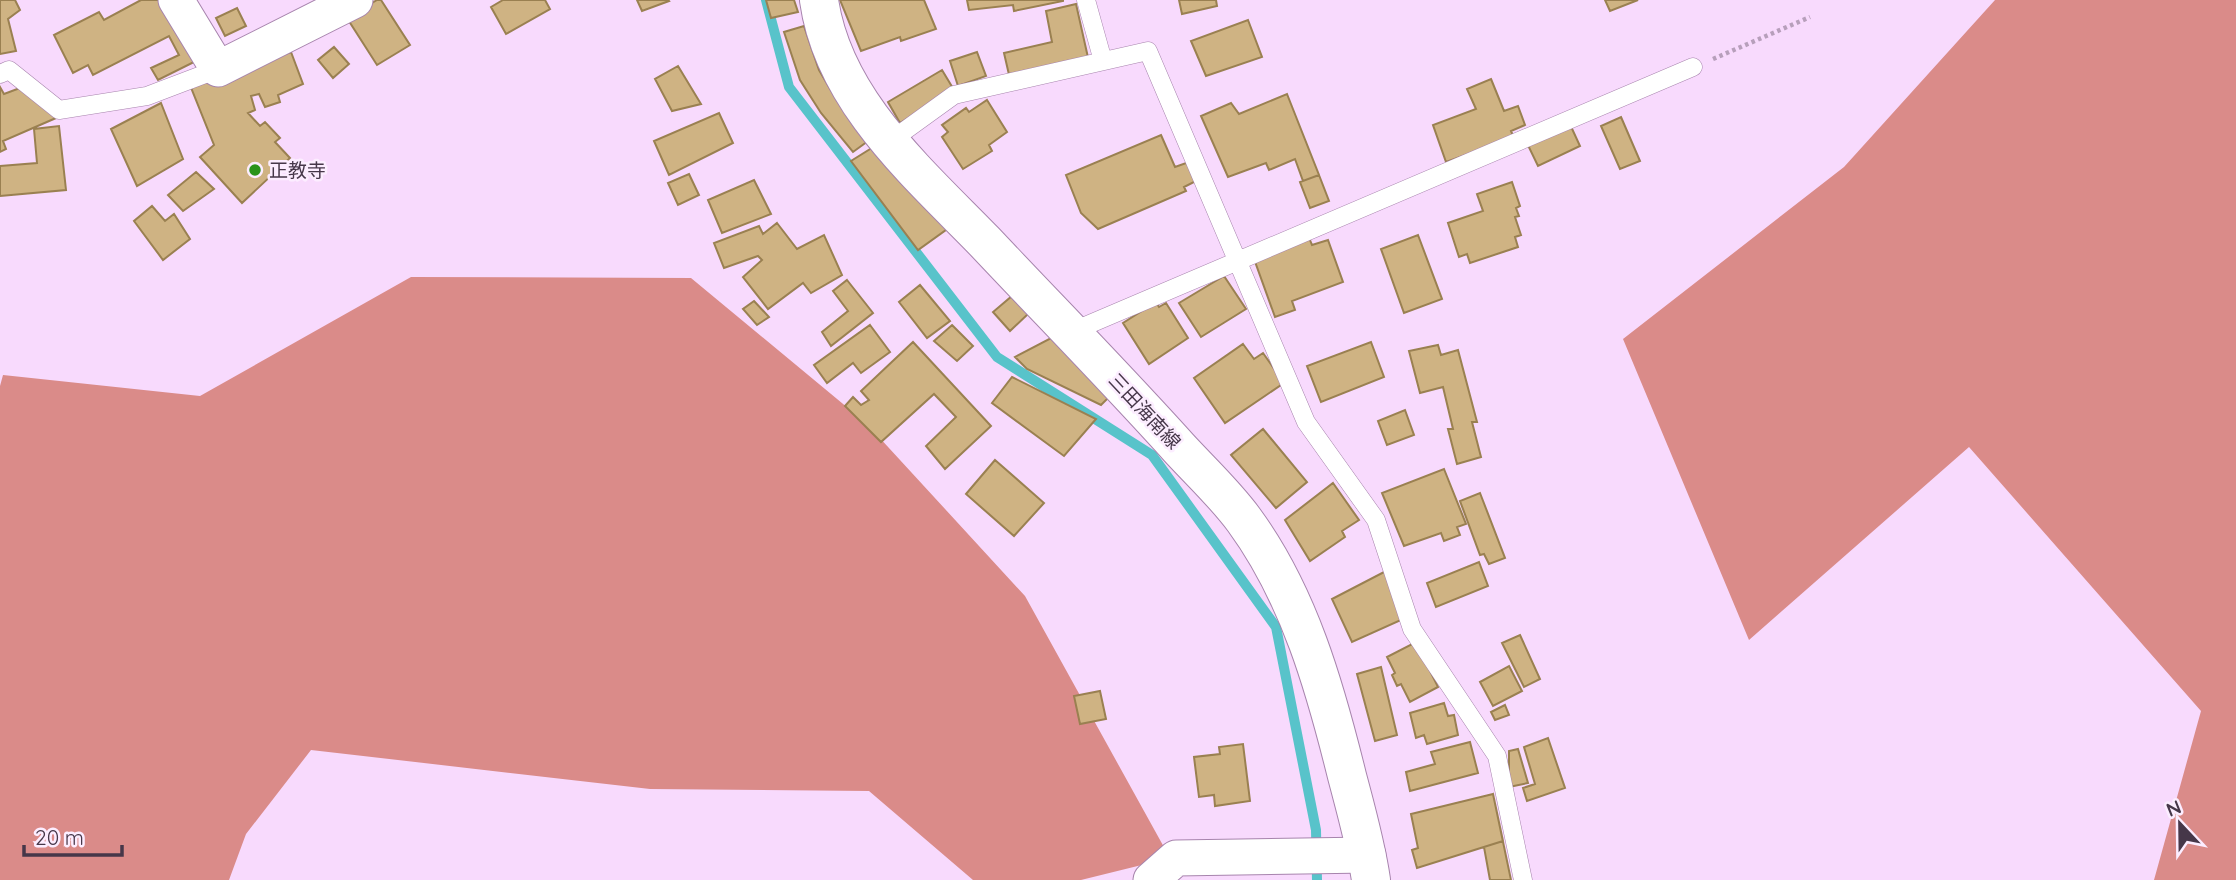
<svg xmlns="http://www.w3.org/2000/svg" width="2236" height="880" font-family="Quicksand,'Noto Sans JP',sans-serif">
<rect width="100%" height="100%" fill="#f8dafd"/>
<path fill="#da8b89" d="M1995,0H2236V880H2154L2201,711L1969,447L1749,640L1623,339L1844,167Z
M411,277L691,278L866,423L1025,596L1170,858L1081,880H973L869,791L650,789L311,750L246,834L229,880H0V386L3,375L200,396Z"/>
<g fill="none" stroke-linecap="round" stroke-linejoin="round">
<path stroke="#58c3ca" stroke-width="10" d="M766,0L789,87L997,357L1152,455L1276,627L1316,830L1317,880"/>
</g>
<path fill="#cfb383" stroke="#9a8051" stroke-width="2" d="M0,0H15L20,10L8,19L16,51L0,54Z
M141,0H175L204,57L158,80L151,68L179,55L169,36L93,75L88,65L73,73L54,35L99,12L104,20Z
M377,0H381L410,45L377,65L347,18Z
M503,0H545L550,9L506,34L491,7Z
M637,0H668L669,1L642,11Z
M766,0H794L798,12L771,18Z
M840,0H924L936,29L901,41L900,37L861,51Z
M967,0H1063V1L1014,11L1013,5L969,10Z
M1179,0H1216L1217,6L1182,14Z
M1605,0H1638L1610,11Z
M1076,4L1089,62L1010,79L1004,53L1052,42L1046,11Z
M237,8L246,26L225,36L216,18Z
M1248,20L1262,57L1206,76L1191,41Z
M804,26L819,70L838,102L868,141L853,152L821,113L800,80L784,32Z
M334,47L349,64L333,78L318,60Z
M291,52L303,84L278,95L280,102L265,107L259,94L251,96L255,110L248,113L260,126L265,122L280,138L275,142L290,158L242,203L200,157L214,145L190,85Z
M977,52L986,76L958,86L950,61Z
M678,66L701,104L672,111L655,79Z
M942,70L954,90L900,123L888,102Z
M1491,79L1504,111L1518,106L1525,125L1511,131L1514,138L1446,162L1433,125L1476,109L1467,89Z
M28,85L56,118L3,141L6,149L0,152V87L4,94Z
M1287,94L1319,175L1303,181L1295,159L1269,170L1266,163L1228,177L1201,116L1231,103L1239,114Z
M987,100L1007,132L989,145L992,151L963,169L942,137L948,132L942,125L966,108L969,112Z
M161,103L183,159L137,186L111,129Z
M719,113L733,143L669,175L654,141Z
M1621,117L1640,161L1620,169L1601,126Z
M1568,120L1580,146L1538,166L1525,139Z
M59,126L66,190L0,196V166L37,163L34,129Z
M1161,135L1175,167L1189,162L1196,181L1184,187L1186,191L1098,229L1081,213L1066,175Z
M875,146L950,227L918,250L851,161Z
M196,172L214,189L183,211L168,195Z
M689,174L699,195L678,205L668,183Z
M1319,175L1329,201L1310,208L1300,182Z
M754,180L771,214L722,233L708,200Z
M1512,182L1520,206L1516,208L1519,216L1515,217L1521,235L1515,237L1518,247L1470,263L1467,254L1459,257L1448,223L1483,211L1477,194Z
M152,206L165,221L174,214L190,239L163,260L134,221Z
M777,223L797,249L824,235L842,275L811,293L803,283L768,309L743,277L762,260L758,256L724,268L714,243L759,226L763,234Z
M1308,235L1312,245L1328,240L1343,282L1292,301L1295,310L1275,317L1253,256Z
M1418,235L1442,299L1404,313L1381,249Z
M1224,276L1246,309L1201,337L1179,303Z
M847,280L873,313L831,346L822,332L848,311L833,291Z
M920,285L950,321L927,338L899,302Z
M1012,296L1028,314L1010,331L993,312Z
M754,301L769,317L757,325L743,309Z
M1156,302L1159,307L1166,303L1188,338L1149,364L1123,323Z
M870,325L890,352L861,373L853,363L827,383L814,365Z
M952,325L973,346L957,361L934,341Z
M1055,336L1111,395L1101,405L1027,369L1015,357Z
M913,342L991,426L945,469L926,446L956,417L934,394L881,442L845,406L853,397L861,405L869,400L861,391Z
M1371,342L1384,377L1321,402L1307,366Z
M1243,344L1254,359L1263,353L1284,383L1225,423L1194,378Z
M1438,345L1441,355L1458,350L1477,422H1472L1481,457L1457,464L1448,429H1453L1443,387L1420,393L1409,351Z
M1012,377L1096,419L1064,456L992,403Z
M1405,410L1414,435L1387,445L1378,421Z
M1263,429L1307,482L1276,508L1231,455Z
M995,460L1044,503L1014,536L966,494Z
M1444,469L1466,524L1457,527L1460,535L1444,541L1441,533L1404,546L1382,493Z
M1333,483L1359,520L1342,531L1345,537L1310,561L1285,520Z
M1480,493L1505,558L1489,564L1484,554L1480,555L1460,501Z
M1479,562L1488,586L1436,607L1427,583Z
M1386,571L1401,620L1352,642L1332,599Z
M1520,635L1540,679L1524,687L1502,643Z
M1416,642L1438,687L1410,702L1401,684L1397,686L1392,675L1395,673L1387,657Z
M1509,666L1522,691L1493,706L1480,682Z
M1381,667L1397,735L1375,741L1357,674Z
M1100,691L1106,719L1080,724L1074,696Z
M1444,703L1448,716L1454,715L1458,735L1427,744L1424,735L1416,738L1410,713Z
M1505,705L1509,715L1495,720L1491,712Z
M1548,738L1565,788L1527,801L1523,788L1535,784L1524,747Z
M1470,742L1478,773L1410,791L1406,772L1435,764L1431,752Z
M1243,744L1250,801L1215,806L1214,795L1199,797L1194,757L1220,754L1219,747Z
M1518,749L1528,783L1509,787V751Z
M1493,794L1511,880H1490L1484,847L1417,868L1412,850L1418,848L1411,814Z
M1493,794L1503,841L1417,868L1412,850L1418,848L1411,814Z"/>
<g fill="none" stroke-linecap="round" stroke-linejoin="round">
<g stroke="#a784ad" stroke-width="19">
<path id="lane" d="M1086,0L1103,61
M0,74L9,70L59,110L147,96L218,69
M889,142L954,95L1148,51L1306,422L1376,520L1412,629L1497,756L1523,880
M1071,332L1693,67"/>
</g>
<g stroke="#a784ad" stroke-width="37">
<path id="street" d="M176,0L218,69L355,0
M1151,880L1176,858L1368,855"/>
</g>
<g stroke="#a784ad" stroke-width="40">
<path id="secondary" d="M819,0C833,100 918,173 985,242C1050,311 1116,378 1179,448C1201,472 1225,494 1244,520C1299,595 1325,687 1347,776C1356,810 1366,845 1371,880"/>
</g>
<path stroke="#b79fbb" stroke-width="4.5" stroke-dasharray="3.5 3.5" stroke-linecap="butt" d="M1713,59L1810,17"/>
<use href="#lane" stroke="#fff" stroke-width="18"/>
<use href="#street" stroke="#fff" stroke-width="35"/>
<use href="#secondary" stroke="#fff" stroke-width="38"/>
</g>
<circle fill="#2a931a" stroke="#fcedff" stroke-width="2.5" cx="255" cy="170" r="7"/>
<g text-anchor="middle" stroke-width="5" stroke-linejoin="round" paint-order="stroke">
<g font-size="19" fill="#463749" stroke="#fcedff" text-anchor="start">
<text x="269" y="177">正教寺</text>
</g>
<g font-size="19" fill="#463749" stroke="#fcedff">
<text transform="translate(1145 411) rotate(47)" y="7">三田海南線</text>
</g>
</g>
<g transform="translate(2180 824) rotate(338)" stroke="#fcedff" stroke-width="5" paint-order="stroke">
<path d="M0-5L12 26L0 18L-12 26Z" fill="#463749"/>
<text y="-10" font-size="19" font-weight="bold" text-anchor="middle" fill="#463749">N</text>
</g>
<path d="M24 845v10h98v-10" fill="none" stroke="#463749" stroke-width="3.5"/>
<text x="35" y="845" font-size="21" fill="#463749" stroke="#fcedff" stroke-width="5" paint-order="stroke">20 m</text>
</svg>
